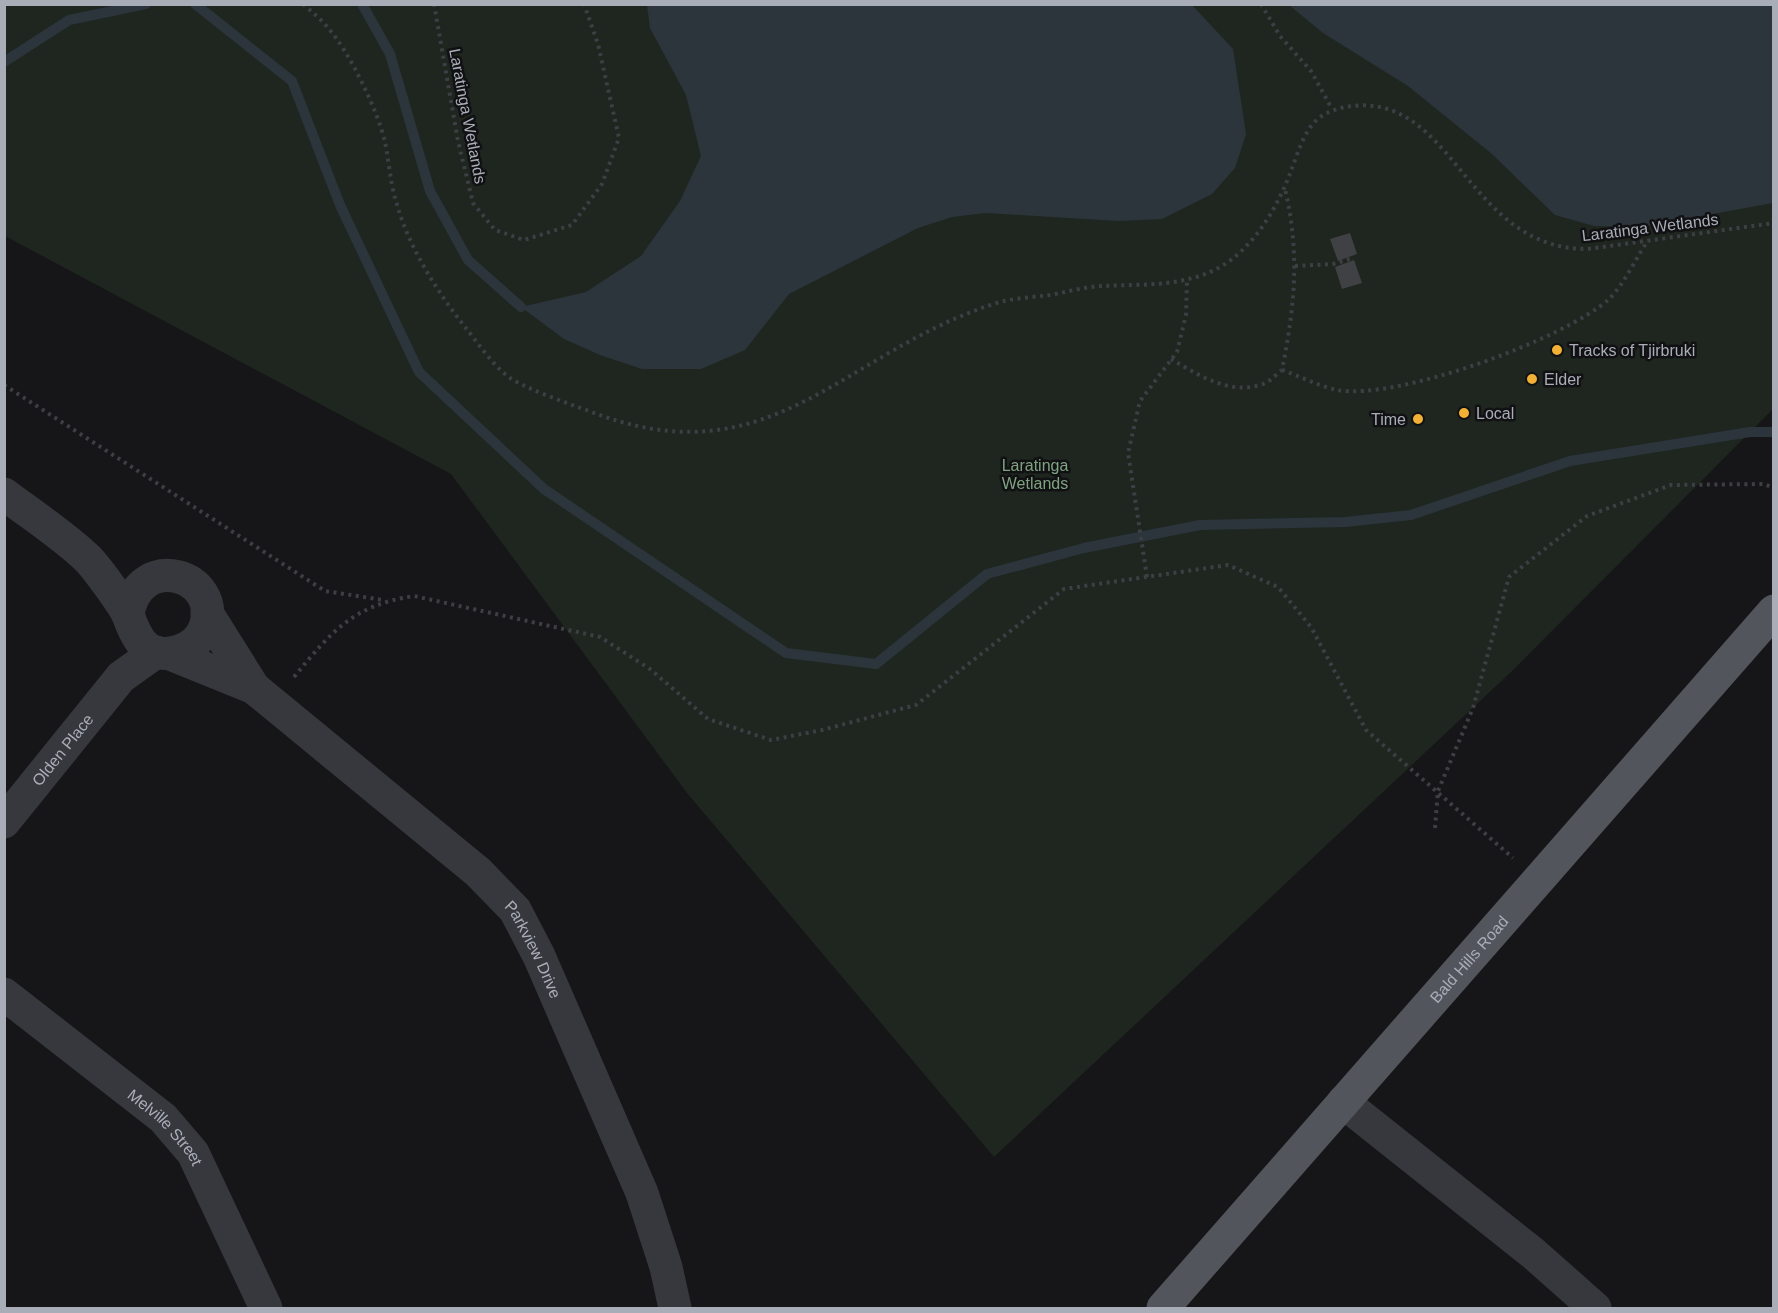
<svg xmlns="http://www.w3.org/2000/svg" width="1778" height="1313" font-family="Arial,sans-serif">
<rect width="100%" height="100%" fill="#161618"/>
<path fill="#1e261f" d="M4,5H1773V409L1511,672L994,1157L687,793L451,474L5,236Z"/>
<path fill="#2c353c" d="M647,5H1192L1233,49L1246,134L1235,168L1212,194L1162,219L1118,221L986,213L952,217L918,228L789,294L745,350L701,369H642L600,355L564,339L521,307L586,292L641,256L680,201L701,156L686,95L650,28Z
M1289,5H1773V203L1641,227L1594,226L1555,215L1492,154L1408,86L1323,33Z"/>
<g fill="none" stroke-linecap="round" stroke-linejoin="round">
<path stroke="#2c353c" stroke-width="10" d="M195,4L292,81L340,205L419,372L544,489L786,653L876,664L987,574L1084,548L1200,525L1345,522L1411,515L1570,461L1750,432H1774
M362,4L390,54L430,191L468,260L521,307
M4,62L69,20L146,4"/>
</g>
<path fill="#404145" d="M1350,233L1357,254L1338,261L1330,239Z
M1354,260L1362,283L1342,289L1335,267Z"/>
<g fill="none" stroke-linecap="round" stroke-linejoin="round">
<path stroke="#3d3f44" stroke-width="4" stroke-dasharray="3 4.5" stroke-linecap="butt" d="M303,4C312,12 321,19 328,28C349,51 378,111 385,142C389,161 390,182 396,201C408,246 436,290 465,327C478,343 493,366 510,378C529,390 567,403 589,411C772,483 844,349 1000,302C1016,298 1034,297 1050,295C1067,292 1084,287 1101,286C1144,284 1195,288 1232,259C1258,239 1277,207 1289,176C1295,161 1300,143 1309,129C1319,114 1335,108 1352,106C1455,94 1467,250 1588,249L1774,223
M434,4L458,141L473,203L495,230L524,240L572,225L602,184L619,138L598,44L584,4
M1261,4L1280,36L1311,71L1332,109
M1295,266L1333,264L1353,258
M1171,359C1198,375 1231,396 1263,384C1270,382 1276,374 1282,370C1295,305 1300,253 1285,189
M1282,370C1299,376 1319,386 1337,390C1396,401 1565,339 1609,299C1623,286 1636,258 1647,242
M4,385L325,591L383,600
M1147,577L1128,453L1140,401L1177,352L1186,315L1187,280
M294,677C331,632 353,605 414,596L600,637L650,669L708,719L771,740L822,730L916,705L1064,589L1228,565L1278,587L1311,627L1366,730L1513,858
M1435,828L1438,791L1473,708L1509,577L1587,516L1671,485L1764,484L1774,488"/>
<g stroke="#37383d" stroke-width="33">
<path d="M4,494C32,515 63,535 88,559C96,567 124,605 128,615C137,640 147,661 179,651C191,647 201,639 205,627C223,575 139,549 128,614"/>
<path d="M207,613L254,688"/>
<path id="s1" d="M170,654L254,688L478,872L515,910L539,956L642,1193L666,1267L675,1308"/>
<path id="s2" d="M4,822L121,677L156,652"/>
<path id="s3" d="M4,994L163,1118L193,1153L266,1308"/>
<path d="M1343,1102L1534,1254L1595,1308"/>
</g>
<path stroke="#53555c" stroke-width="33" id="s4" d="M1163,1308L1774,611"/>
</g>
<g fill="#f2b134" stroke="#111113" stroke-width="2">
<circle cx="1557" cy="350" r="6"/>
<circle cx="1532" cy="379" r="6"/>
<circle cx="1464" cy="413" r="6"/>
<circle cx="1418" cy="419" r="6"/>
</g>
<g text-anchor="middle" stroke-width="5" stroke-linejoin="round" paint-order="stroke">
<g font-size="16" fill="#a8adb8" stroke="#111113">
<text transform="translate(468 116) rotate(79)" y="6">Laratinga Wetlands</text>
<text transform="translate(1650 227) rotate(-7)" y="6">Laratinga Wetlands</text>
<text dy="6" stroke="none"><textPath href="#s2" startOffset="93">Olden Place</textPath></text>
<text dy="6" stroke="none"><textPath href="#s1" startOffset="477">Parkview Drive</textPath></text>
<text dy="6" stroke="none"><textPath href="#s4" startOffset="464">Bald Hills Road</textPath></text>
<text dy="6" stroke="none"><textPath href="#s3" startOffset="210">Melville Street</textPath></text>
</g>
<g font-size="16" fill="#a8adb8" stroke="#111113" text-anchor="start">
<text x="1569" y="356">Tracks of Tjirbruki</text>
<text x="1544" y="385">Elder</text>
<text x="1476" y="419">Local</text>
<text x="1406" y="425" text-anchor="end">Time</text>
</g>
<g font-size="16" fill="#7fa381" stroke="#111113">
<text x="1035" y="471">Laratinga<tspan x="1035" dy="18">Wetlands</tspan></text>
</g>
</g>
<rect width="1778" height="1313" fill="none" stroke="#a8adb8" stroke-width="12"/>
</svg>
